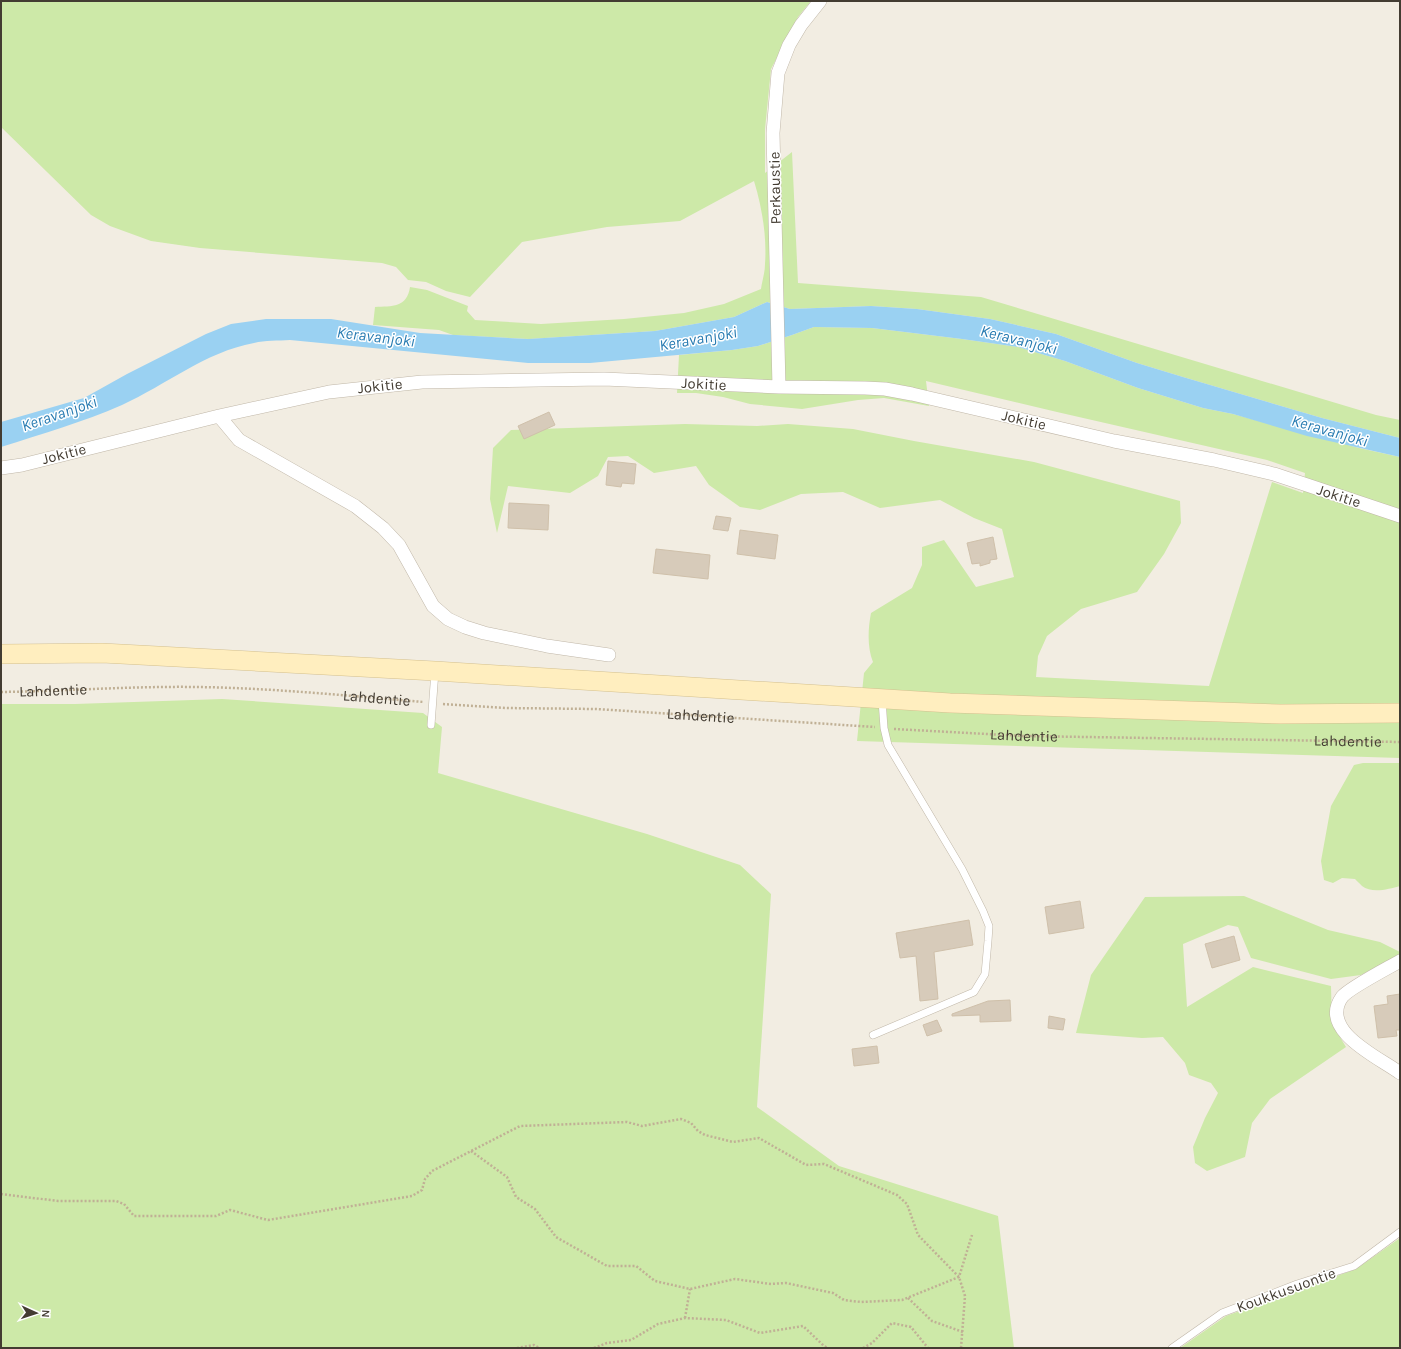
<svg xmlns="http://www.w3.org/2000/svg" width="1401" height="1349" font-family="Karla,sans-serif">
<rect width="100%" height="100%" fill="#f2ede2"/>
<path fill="#cde9a8" d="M1,1H811L798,17L771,69L765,129V173L792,152L798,283L981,297L1376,415L1400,420V438L1322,418L1183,377L1137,363L1056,334L990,319L917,309L871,306L790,309L767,302L734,317L655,331L529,339L453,335L439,330L373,325L375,307C392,306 407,308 410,287L427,290L468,306L467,311L475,320L541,324L624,319L684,313L724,304L761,289C762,281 765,273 765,264C767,237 762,207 754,181L680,221L607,227L522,242L470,297L446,291L426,282L408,280L396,267L382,263L200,248L151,241L110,226L91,215L1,127Z
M814,327L872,328L962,339L1018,347L1065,361L1138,388L1203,408L1233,414L1359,448L1400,457V758L857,741L864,673L873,662C867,647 868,629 871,613L912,588L922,565V547L944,540L976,587L1014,577L1002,529L974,518L940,500L880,508L843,492L801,494L760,510L740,507L709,485L696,466L654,473L628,456L608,457L598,476L570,493L508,486L497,533L490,499L493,448L511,430L685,424L757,426L788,424L853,429L914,441L1034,462L1180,501L1181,523L1164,554L1137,592L1081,609L1047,636L1038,656L1036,677L1209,686L1272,482L1303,493L1305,473L1267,460L1057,412L926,381L929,406L884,398L858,400L802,409L750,404L723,397L696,393H677L679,355L732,350L758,346L792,335Z
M222,699L423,713L442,727L438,773L647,834L740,865L771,894L757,1107L839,1166L998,1216L1014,1348H1V704H75Z
M1363,763H1400V886C1389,889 1372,894 1362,886C1360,884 1357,881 1355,879L1342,878L1333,883L1324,880L1321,861L1331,806L1354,765Z
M1244,896L1328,930L1380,942L1400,952V954L1361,975L1331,979L1251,958L1238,927L1228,925L1183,944L1187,1007L1253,967L1331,986L1332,1024L1346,1047L1270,1099L1252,1123L1245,1157L1207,1171L1195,1163L1193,1147L1205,1118L1218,1093L1211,1083L1189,1075L1185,1063L1163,1037L1142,1038L1076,1033L1091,975L1145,897Z
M1400,1238V1348H1180L1226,1316L1356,1269Z"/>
<path fill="#9ad1f2" d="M767,302L790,309L871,306L917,309L990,319L1056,334L1137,363L1183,377L1322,418L1400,438V457L1307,436L1233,414L1203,408L1138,388L1065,361L1018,347L962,339L872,328L814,327L792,335L758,346L732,350L590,363H528L290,340C278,341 265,340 254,343C205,352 166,385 122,405C83,422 42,434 1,447V422L84,398L127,374L206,334L231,324L266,319H331L420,333L528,339L655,331L734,317Z"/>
<path fill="#d7cbba" stroke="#cfc0aa" d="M549,412L555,425L524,439L518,426Z
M608,461L636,464L634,484L622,483L621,487L606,485Z
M509,503L549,505L548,530L508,528Z
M716,516L731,518L728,531L713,529Z
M740,530L778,535L775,559L737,554Z
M993,537L997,559L990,560V563L980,566V563L972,564L967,543Z
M656,549L710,555L708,579L653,573Z
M1080,901L1084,928L1049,934L1045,907Z
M969,920L973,945L934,952L938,999L920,1001L916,956L900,958L896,933Z
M1234,936L1240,960L1212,968L1205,944Z
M1400,994V1030H1396L1397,1036L1378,1038L1374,1006L1388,1004L1387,996Z
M1010,1000L1011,1021L980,1022V1015L952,1016V1014L988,1001Z
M1049,1016L1065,1019L1063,1030L1048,1028Z
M937,1020L942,1031L927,1036L923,1025Z
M877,1046L879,1063L854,1066L852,1049Z"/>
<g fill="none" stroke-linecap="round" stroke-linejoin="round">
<g stroke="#c0b7a8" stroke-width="8">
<path id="service" d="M431,725L435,671
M873,1035L974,992L985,974L988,941L989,926L983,911L962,869L888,745L884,728L882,700
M1172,1348L1222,1313L1297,1284L1354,1266L1400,1232"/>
</g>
<g stroke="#c0b7a8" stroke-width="14">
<path id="minor" d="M779,387L773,133L778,73L789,45L801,25L820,1
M219,416L239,440L355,506L383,528L399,545L433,606L448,619L465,627L484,633L547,646L609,655
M1,468L22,465L219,416L329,392L422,382L604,379L779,387L865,388L885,389L912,394L1114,441L1214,460L1274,474L1400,516
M1400,961C1388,968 1349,988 1342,997C1318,1031 1380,1058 1400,1073"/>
</g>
<g stroke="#d4c08f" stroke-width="20">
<path id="secondary" d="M1,654L102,653L435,671L950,703L1280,714L1400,713"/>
</g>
<g stroke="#c0b095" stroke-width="2.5" stroke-dasharray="2 2" stroke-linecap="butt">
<path id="s1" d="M1,692C67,691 132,686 197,687C273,688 349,696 424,702"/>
<path id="s2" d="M443,704L505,708L596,709L875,727"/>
<path id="s3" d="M894,729L1024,736L1400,742"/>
<path d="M471,1151L507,1177L516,1197L535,1209L556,1237L607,1266H636L655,1281L690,1289L735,1279L771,1284L786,1283L833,1293L844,1300L861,1302L902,1300L959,1277L972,1235"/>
<path d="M1,1194L58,1201H116L124,1204L134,1216H216L230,1210L268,1220L412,1196L422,1190L425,1179L432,1171L520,1126L627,1122L642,1126L681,1119L691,1123L698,1131L705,1135L733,1142L759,1138L806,1165L824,1164L897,1195L907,1204L918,1235L959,1277L965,1296L961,1348"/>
<path d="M908,1298L932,1321L963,1332"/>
<path d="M685,1318L690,1289"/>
<path d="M517,1348L534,1345L539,1348"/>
<path d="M594,1348L607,1343L631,1340L658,1324L685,1318L726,1320L760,1333L803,1326L824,1346L828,1348"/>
<path d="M863,1348L872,1343L892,1323L911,1327L928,1348"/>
</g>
<use href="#service" stroke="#fff" stroke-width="7"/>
<use href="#minor" stroke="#fff" stroke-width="13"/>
<use href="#secondary" stroke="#ffeebf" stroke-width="19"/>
</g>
<g text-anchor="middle" stroke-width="3" stroke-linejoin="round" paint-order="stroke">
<g font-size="15" fill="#433c32" stroke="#fff">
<text transform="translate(775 188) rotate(-91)" y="5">Perkaustie</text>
<text transform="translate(704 384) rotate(3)" y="5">Jokitie</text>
<text transform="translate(380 386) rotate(-6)" y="5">Jokitie</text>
<text transform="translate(1024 420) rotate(13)" y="5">Jokitie</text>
<text transform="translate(64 454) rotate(-14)" y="5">Jokitie</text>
<text transform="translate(1339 496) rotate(18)" y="5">Jokitie</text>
<text dy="5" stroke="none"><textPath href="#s1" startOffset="52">Lahdentie</textPath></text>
<text dy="5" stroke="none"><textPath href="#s1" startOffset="376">Lahdentie</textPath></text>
<text dy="5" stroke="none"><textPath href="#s2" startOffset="258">Lahdentie</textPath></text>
<text dy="5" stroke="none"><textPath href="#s3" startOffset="130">Lahdentie</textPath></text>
<text dy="5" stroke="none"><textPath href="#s3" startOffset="454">Lahdentie</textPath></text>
<text transform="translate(1286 1290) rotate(-20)" y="5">Koukkusuontie</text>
</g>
<g font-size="16" font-style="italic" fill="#297cb2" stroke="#fff">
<text transform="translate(376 336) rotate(7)" y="6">Keravanjoki</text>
<text transform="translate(698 338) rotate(-10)" y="6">Keravanjoki</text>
<text transform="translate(1019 339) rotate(14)" y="6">Keravanjoki</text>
<text transform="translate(59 413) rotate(-19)" y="6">Keravanjoki</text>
<text transform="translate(1330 430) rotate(16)" y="6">Keravanjoki</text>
</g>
</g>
<rect width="1401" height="1349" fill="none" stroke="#433c32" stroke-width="4"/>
<g transform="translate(36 1313) rotate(93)" stroke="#ffffff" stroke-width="3" paint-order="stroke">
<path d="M0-3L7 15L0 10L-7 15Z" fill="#433c32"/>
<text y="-6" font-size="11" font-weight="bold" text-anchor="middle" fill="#433c32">N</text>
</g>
</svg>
